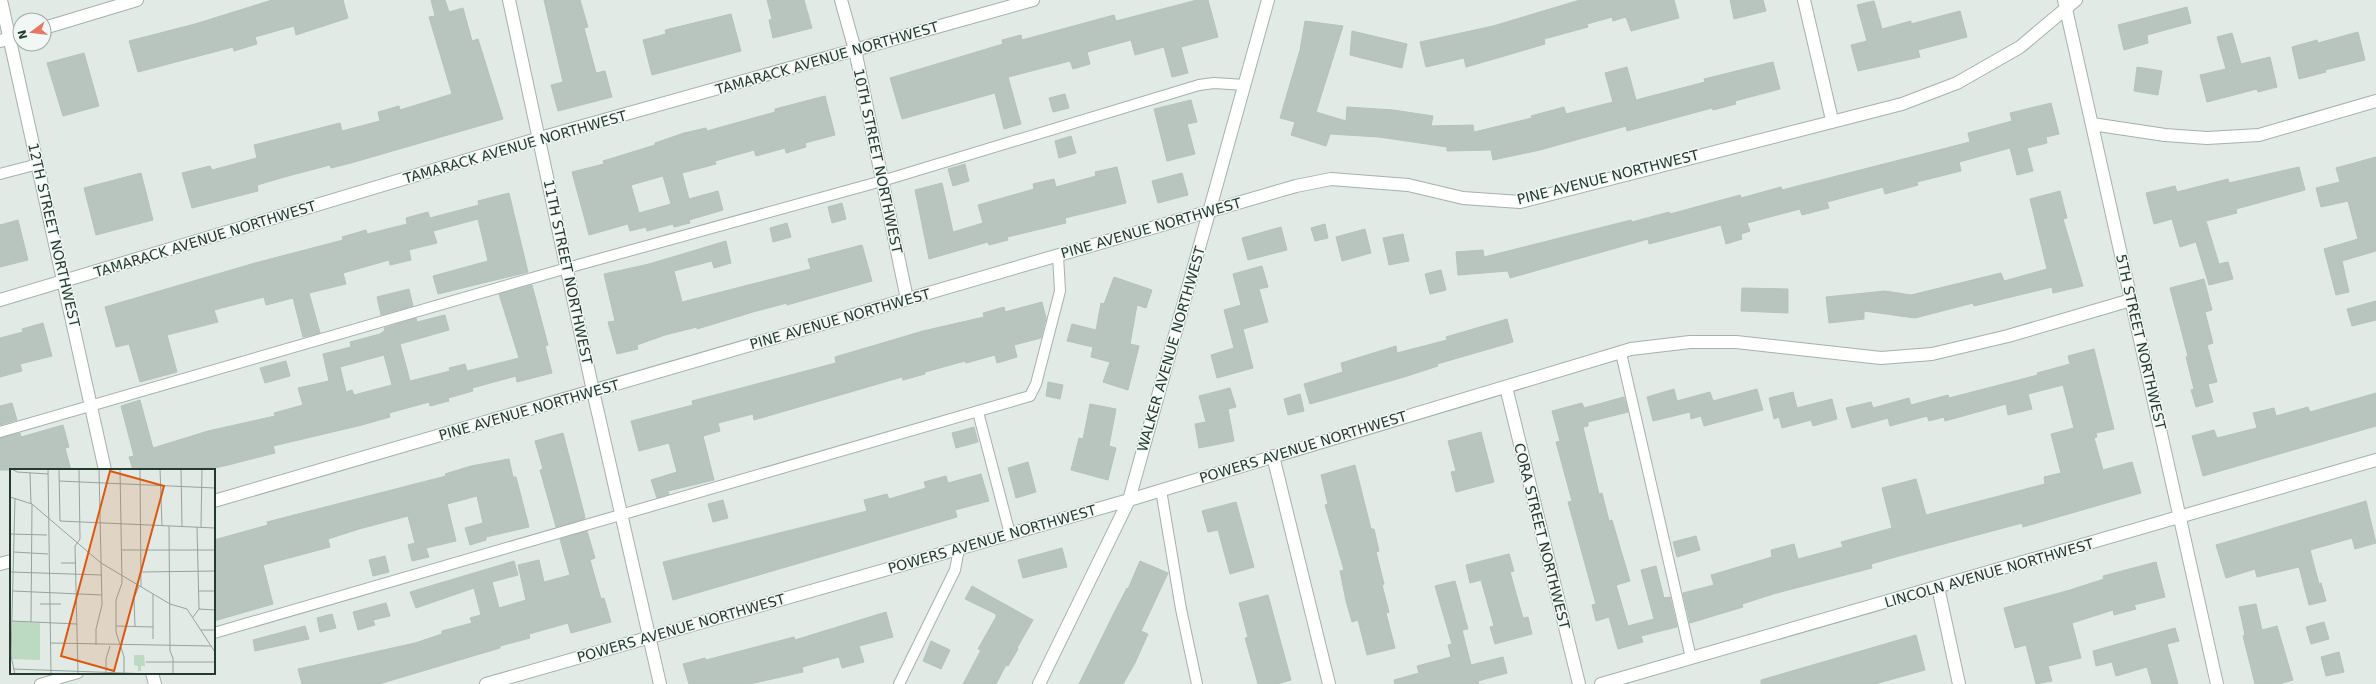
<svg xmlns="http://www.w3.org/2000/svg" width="2376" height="684" font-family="'DejaVu Sans',sans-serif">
<rect width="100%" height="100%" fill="#e1eae5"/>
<path fill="#b7c5be" stroke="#b4c3bc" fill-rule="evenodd" d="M272,0H343L348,18L296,35L294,26L255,37L257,44L234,51L233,47L138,72L129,41L195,24Z
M431,0H445L449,12L463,8L472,41L478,39L503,119L351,163L331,168L330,165L288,176L257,185L258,191L192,208L182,173L210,166L212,170L257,158L254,145L340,123L342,131L380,121L378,112L399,106L400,110L452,94L429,17L435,16Z
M544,0H580L588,27L584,28L596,73L605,71L612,97L558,111L551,85L563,82Z
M767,0H804L812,28L773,38L769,20L772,19Z
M1197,0H1208L1218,37L1181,47L1188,73L1172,77L1164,47L1135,55L1131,40L1087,52L1090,64L1073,69L1070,61L1008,77L1021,124L1004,129L995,93L902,119L890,78L1003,44L1002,40L1021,35L1022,40L1114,15L1116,21Z
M1580,0H1674L1679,18L1631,31L1626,17L1613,21L1612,17L1587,24L1588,27L1544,39L1545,44L1501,57L1466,67L1464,58L1426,67L1420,42L1493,26Z
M1730,0H1763L1766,11L1734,19Z
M1874,1L1882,29L1911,21V24L1960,11L1967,37L1918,50L1920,57L1858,71L1851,45L1867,41L1857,5Z
M2187,7L2191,23L2147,35L2148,43L2124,50L2118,25Z
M731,14L741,51L652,75L643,40L666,34L665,30Z
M1305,21L1343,26L1316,112L1346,121L1347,107L1393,110L1433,116L1431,126L1473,125L1474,132L1532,118L1531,116L1564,107L1566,114L1613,102L1605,73L1627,67L1636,100L1705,82L1704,79L1773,62L1780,89L1735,101L1736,104L1713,110L1712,108L1627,131L1626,126L1540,150L1493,160L1491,150L1447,151V147L1379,137L1330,134L1326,146L1291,135L1295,122L1280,118L1300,50Z
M1352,31L1407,44L1402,68L1350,55Z
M2358,32L2365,60L2325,70L2326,72L2299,79L2292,47L2317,40L2318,43Z
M2232,33L2241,64L2270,57L2277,87L2258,92L2257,89L2207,102L2200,75L2226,69L2217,37Z
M84,53L99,106L63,116L47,63Z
M2137,67L2162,71L2158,95L2134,91Z
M1065,94L1069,108L1053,112L1049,98Z
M825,96L835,135L805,143L806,147L786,153L785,148L756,156L754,150L715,161L716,164L682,173L689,199L718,191L723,210L689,220L690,223L674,227L673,224L647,231L646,227L630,231L628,224L589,235L572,172L604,164L603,161L655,145V143L684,133L706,128L707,131L775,112V109ZM663,176L671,204L639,213L631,185Z
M1191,100L1197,122L1187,124L1195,154L1167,161L1154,109Z
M2051,103L2059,134L2046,137L2047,143L2027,148L2033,171L2017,175L2010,148L1959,162L1961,171L1917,182L1918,185L1885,194L1883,187L1827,202L1829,208L1802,215L1800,209L1747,223L1750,231L1741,234L1742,239L1726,244L1721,225L1649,244L1648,239L1510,278L1508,271L1458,275L1456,252L1483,250L1484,257L1631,220L1632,222L1669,212L1670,214L1740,195L1741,198L1781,187L1782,190L1970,142L1968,133L2012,121L2010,113Z
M1071,136L1076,153L1059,158L1055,141Z
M2376,157V251L2342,261L2349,292L2336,295L2324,249L2358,239L2348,201L2321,207L2316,188L2340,182L2336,168Z
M965,164L969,181L953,186L948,169Z
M1117,167L1126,203L1065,218L1066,223L1007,237L1008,240L989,245L988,242L929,259L915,190L942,183L953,232L983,223L978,205L1034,189L1033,184L1054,179L1056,187L1096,176L1095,172Z
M2299,167L2305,190L2236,209L2237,213L2206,221L2219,264L2228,262L2233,279L2209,285L2196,242L2180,247L2172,219L2154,224L2146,193L2175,186L2177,192L2228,179L2229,183Z
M141,173L153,220L96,235L84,188Z
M1182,173L1188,195L1158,203L1152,181Z
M2060,191L2067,218L2063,219L2083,286L2053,293L2052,287L1974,306L1973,303L1915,318L1864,311V319L1829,323L1826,297L1885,291L1911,295L2001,273L2004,281L2047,269L2030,199Z
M509,193L528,272L438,294L433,276L488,261L478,219L433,231L437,243L409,250L411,260L390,265L389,260L343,273L346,284L309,293L320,333L303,337L293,298L266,305L264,297L214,310L218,322L167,335L177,372L140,382L129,344L116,347L105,307L255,263L343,240L342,237L366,230L367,234L407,224L406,218L428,212L430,218L479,205L478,201Z
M842,203L846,219L832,223L828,207Z
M18,220L28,260L0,267V225Z
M787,223L791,237L773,242L770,228Z
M1325,224L1328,238L1315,241L1311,228Z
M1281,227L1287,250L1248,260L1242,238Z
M1365,229L1371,253L1342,261L1336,237Z
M1403,234L1409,261L1389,265L1383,238Z
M726,241L731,263L714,268L712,261L674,271L682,302L811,269L808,259L862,245L872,281L787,305V303L753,312L697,329V327L665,335L637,345L638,349L617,354L608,322L615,321L604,274L649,264Z
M1262,266L1268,287L1259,289L1268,322L1243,329L1253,368L1217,378L1211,355L1234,348L1224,310L1241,305L1233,274Z
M1441,270L1446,290L1430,294L1425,274Z
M1114,277L1152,290L1146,308L1137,305L1130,344L1139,346L1128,390L1103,382L1110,362L1091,357L1093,347L1067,341L1072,324L1096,330L1101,303L1104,304Z
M2204,279L2212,310L2205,312L2213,343L2207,345L2217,382L2208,384L2213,402L2196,407L2191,390L2194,389L2186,357L2188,356L2170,288Z
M532,285L548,345L545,346L552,373L517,382L516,376L472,388L473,391L448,398L449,401L430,406L429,402L389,413L390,417L362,425L273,446L275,453L228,465L205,470H133L129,457L134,456L121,406L140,400L153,448L208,431L275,416L274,413L303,405L298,388L329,381L323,354L351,347L350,342L380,334L385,330L384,328L416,318L417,322L445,315L449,330L400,344L410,381L450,371L449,368L465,364L467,371L519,358L499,294ZM384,355L392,385L354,395L352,390L346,392L340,367Z
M1742,288L1788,289V313L1741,311Z
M409,289L413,306L381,315L377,297Z
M2376,301V320L2352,326L2347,309Z
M1042,302L1046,318L1041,338L1014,345L1017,357L997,363L995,355L966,363L965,361L925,372V374L903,380L902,377L754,420L753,414L718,423L720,431L703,436L714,480L668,491L669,494L657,498L651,480L677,472L669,443L639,451L631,421L693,405L692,401L836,363L835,357L923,331L984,317L983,313L1004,307L1005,312Z
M1507,319L1513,342L1437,364L1438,366L1404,377L1310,404L1304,384L1343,372L1341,363L1396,346L1397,353L1447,340L1446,337Z
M43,323L52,356L20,364L22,371L0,377V338L23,332L22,329Z
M2094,349L2114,429L2096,433L2097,437L2094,438L2103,470L2132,462L2141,493L2023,527L2022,523L1899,556L1871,564L1872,568L1773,594L1742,604L1743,607L1690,623L1683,593L1714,585L1711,575L1772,557L1771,550L1794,544L1798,559L1843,547L1841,542L1892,528L1882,488L1916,479L1926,515L2045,484L2044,477L2061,473L2051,434L2074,428L2063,385L2028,394L2032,409L2008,415L2006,404L1945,421L1944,417L1929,421L1927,416L1890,426L1888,418L1852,428L1846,408L1871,402L1873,408L1909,398L1911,405L1948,395L1949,398L2038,375L2037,373L2070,364L2068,356Z
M286,361L290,376L265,383L260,368Z
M1048,382L1063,385L1060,399L1046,396Z
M1230,388L1236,407L1228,409L1234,441L1199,448L1195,424L1206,422L1199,396Z
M1674,389L1677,401L1710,392L1713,401L1757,389L1763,410L1704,426L1701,416L1691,419L1690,412L1653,421L1647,397Z
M1793,392L1797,408L1832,399L1837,419L1813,426L1811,420L1782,428L1779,417L1774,419L1769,398Z
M2376,393V426L2203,476L2192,436L2214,430L2217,438L2257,428L2253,413L2274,408L2276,416L2308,407L2310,412Z
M1300,394L1304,411L1288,415L1284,399Z
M1624,397L1628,412L1588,422V426L1583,427L1599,494L1602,493L1609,521L1612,520L1630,581L1616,585L1628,626L1654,619L1641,570L1656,566L1664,598L1670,597L1677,627L1641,636L1643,642L1618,649L1609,617L1596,621L1592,605L1596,604L1568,502L1572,501L1556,442L1560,441L1552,411L1582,403L1584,408Z
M12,403L17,420L0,425V406Z
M1090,404L1116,409L1109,446L1116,448L1108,480L1071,470L1079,438L1083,439Z
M63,425L69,447L65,448L71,470H0V438L20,433L21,437Z
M974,427L978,442L956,448L952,433Z
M1481,432L1494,482L1456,492L1451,472L1456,471L1448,441Z
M563,433L585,517L584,519L556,527L540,470L543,469L535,441Z
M509,459L513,477H516L529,527L486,537V540L470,545L465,528L483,523L477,496L447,504L456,541L426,548L429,557L412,561L408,545L415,543L408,516L359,529L328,539L330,547L263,565L273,604L214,621V540L268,525L267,522L298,514L446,476L445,474L471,466Z
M1028,462L1036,492L1016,498L1008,468Z
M1355,465L1371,529H1374L1379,551L1376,552L1384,584L1382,585L1389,612L1386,613L1395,648L1367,655L1358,620L1352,622L1346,601L1340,571L1344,570L1325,505L1328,504L1321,475Z
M981,474L989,501L955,510L957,517L673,600L663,562L867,511L864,500L887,494L889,499L926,488L924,482L946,476L948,483Z
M723,500L728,518L713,522L708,504Z
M2366,501L2376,543L2355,549L2352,538L2310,550L2319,584L2321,583L2326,601L2309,605L2299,567L2257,577L2255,569L2226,578L2216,545Z
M1236,502L1254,567L1230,574L1218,530L1208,532L1202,511Z
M587,531L595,558L590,560L601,599L604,598L611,622L571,633L568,623L529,634L530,638L500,646V648L379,684H302L298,669L415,643L442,634V631L472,623L470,618L481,615L474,588L416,608L410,592L514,561L518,575L492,582L499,608L526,600L518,565L539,560L544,582L570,575L560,539Z
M1696,536L1700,550L1677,557L1673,542Z
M1062,548L1067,567L1023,578L1018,560Z
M1509,554L1514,571L1510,572L1523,618L1528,617L1532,634L1495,644L1490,627L1494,626L1481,580L1470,583L1466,565Z
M385,556L389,572L373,576L369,560Z
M1140,561L1168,573L1141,631L1148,634L1135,663L1123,684H1079L1114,613L1127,588L1128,589Z
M2156,562L2165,597L2134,605L2136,609L2114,615L2113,610L2072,623L2081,658L2048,666L2052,681L2036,684L2026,645L2015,648L2004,608L2070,590L2104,579L2103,576Z
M1455,581L1468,629L1462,630L1471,665L1503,657L1507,673L1478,681L1479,684H1395L1394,680L1419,673L1417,666L1451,657L1448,645L1452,644L1435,586Z
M972,586L1033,620L1017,648L1018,649L1008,666L1006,665L996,684H963L981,650L978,649L996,617V614L965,599Z
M1268,595L1291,680L1277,684H1258L1245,638L1248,637L1239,603Z
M386,603L390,616L373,620L375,625L358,630L353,612Z
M2256,604L2262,630L2277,626L2293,680L2279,684H2255L2243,636L2245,635L2239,607Z
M886,612L893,637L859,646L864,662L842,668L839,657L802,667L803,672L750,684H689L683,664L705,658L706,660L794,637L795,640Z
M332,614L336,628L320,632L317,618Z
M2324,622L2329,639L2311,644L2306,627Z
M305,626L309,639L255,651L253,640Z
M2175,628L2179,641L2167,644L2178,684H2152L2147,667L2116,676L2112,662L2096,666L2093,651Z
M1916,635L1925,670L1875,684H1761V680Z
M931,641L950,650L941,669L923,661Z
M2339,652L2344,672L2326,676L2321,657Z"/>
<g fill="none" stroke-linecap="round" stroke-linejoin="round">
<g stroke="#a4b2ab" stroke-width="12">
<path id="lane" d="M0,174L38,164
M1621,353L1691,658
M978,412L1010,534
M0,432L567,268L882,181L1199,85L1214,83L1245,85
M1161,490L1181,609L1197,684
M214,633L1030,396L1036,384L1060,291L1058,255
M40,684L78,673
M899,684L955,570L959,549"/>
</g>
<g stroke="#a4b2ab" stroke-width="14">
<path id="street" d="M1,0L105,470
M509,0L593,391L660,684
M841,0L855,50L907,299
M1804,0L1832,120
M2064,0L2217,684
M44,28L137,0
M0,41L20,35
M2092,124L2165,135L2207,138L2259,135L2376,101
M0,300L540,138L1033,0
M1506,387L1579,684
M1273,456L1329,684
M214,501L1296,186L1331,179L1408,185L1463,198L1520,202L1902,104L1957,83L2020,47L2076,0
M0,564L11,561
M1938,587L1959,684
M152,673L155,684
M486,684L1129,500L1631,349L1690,342H1736L1881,358L1932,354L2008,336L2131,300
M1601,684L2376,460"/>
</g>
<g stroke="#a1b5ac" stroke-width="14">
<path id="secondary" d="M1039,684L1129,500L1268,0"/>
</g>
<use href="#lane" stroke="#fff" stroke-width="10"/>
<use href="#street" stroke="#fff" stroke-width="12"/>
<use href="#secondary" stroke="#fff" stroke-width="12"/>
</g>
<g text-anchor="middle" stroke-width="3" stroke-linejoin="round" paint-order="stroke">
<g font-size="14" fill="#233a31" stroke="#f1f7f4">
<text transform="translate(827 58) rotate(-16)" y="5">TAMARACK AVENUE NORTHWEST</text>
<text transform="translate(515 147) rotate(-16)" y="5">TAMARACK AVENUE NORTHWEST</text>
<text transform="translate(878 161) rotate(78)" y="5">10TH STREET NORTHWEST</text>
<text transform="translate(1608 177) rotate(-14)" y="5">PINE AVENUE NORTHWEST</text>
<text transform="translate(1151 228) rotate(-16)" y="5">PINE AVENUE NORTHWEST</text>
<text transform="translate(54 235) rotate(77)" y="5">12TH STREET NORTHWEST</text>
<text transform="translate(205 239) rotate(-17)" y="5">TAMARACK AVENUE NORTHWEST</text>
<text transform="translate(568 272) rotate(78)" y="5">11TH STREET NORTHWEST</text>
<text transform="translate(840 319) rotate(-16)" y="5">PINE AVENUE NORTHWEST</text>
<text transform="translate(2141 342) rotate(77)" y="5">5TH STREET NORTHWEST</text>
<text transform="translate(1171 349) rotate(-74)" y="5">WALKER AVENUE NORTHWEST</text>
<text transform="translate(529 410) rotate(-16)" y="5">PINE AVENUE NORTHWEST</text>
<text transform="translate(1303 447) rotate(-17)" y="5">POWERS AVENUE NORTHWEST</text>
<text transform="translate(1542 536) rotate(76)" y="5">CORA STREET NORTHWEST</text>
<text transform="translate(992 539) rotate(-16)" y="5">POWERS AVENUE NORTHWEST</text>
<text transform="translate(1989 573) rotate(-16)" y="5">LINCOLN AVENUE NORTHWEST</text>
<text transform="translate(681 628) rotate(-16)" y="5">POWERS AVENUE NORTHWEST</text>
</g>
</g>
<g transform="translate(10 469)">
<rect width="205" height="205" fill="#e1eae5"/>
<path d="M3,152L30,154V191L1,190ZM124,186H134L135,197H131V202H128V197L124,196Z" fill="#bcdac1"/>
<path fill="none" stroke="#95a49d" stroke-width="1" d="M2,0L7,3L38,5M38,0L41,205M49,0L50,52M110,0L112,114L106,131V163L114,188V205M130,0L131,118M150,0L152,57M171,0L172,57M20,4L21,35M49,12L205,19M0,28L22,35L91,94L160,135L177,140L205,183M50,52L205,59M159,57L160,182L163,189V205M191,58L192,0M0,65L37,66M111,81H205M4,83L38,85M51,94H66M0,103L92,106M132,103L205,102M3,122L92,126M189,122H205M30,135H51M189,140L205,141M183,148L189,140L187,58M2,152L67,155M21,153L22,35M106,157L143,158M125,157L124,129L129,117M191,161H205M143,170V125M40,174L201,177M86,176V160L92,136L89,0M136,193H205M3,200L141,205M96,203V190L100,177M5,205L1,187L5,29M68,205L65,77L70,70L69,0"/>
<path fill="#de570e" fill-opacity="0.15" stroke="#de570e" stroke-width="2" d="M100,2L154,17L104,202L51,187Z"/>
<rect width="205" height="205" fill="none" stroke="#233a31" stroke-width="2"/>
</g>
<g transform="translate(32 32) rotate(255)"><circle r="19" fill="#f1f7f4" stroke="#9faba6"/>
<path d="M0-3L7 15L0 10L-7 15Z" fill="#e77763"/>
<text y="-6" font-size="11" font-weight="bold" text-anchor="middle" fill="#233a31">N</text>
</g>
</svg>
